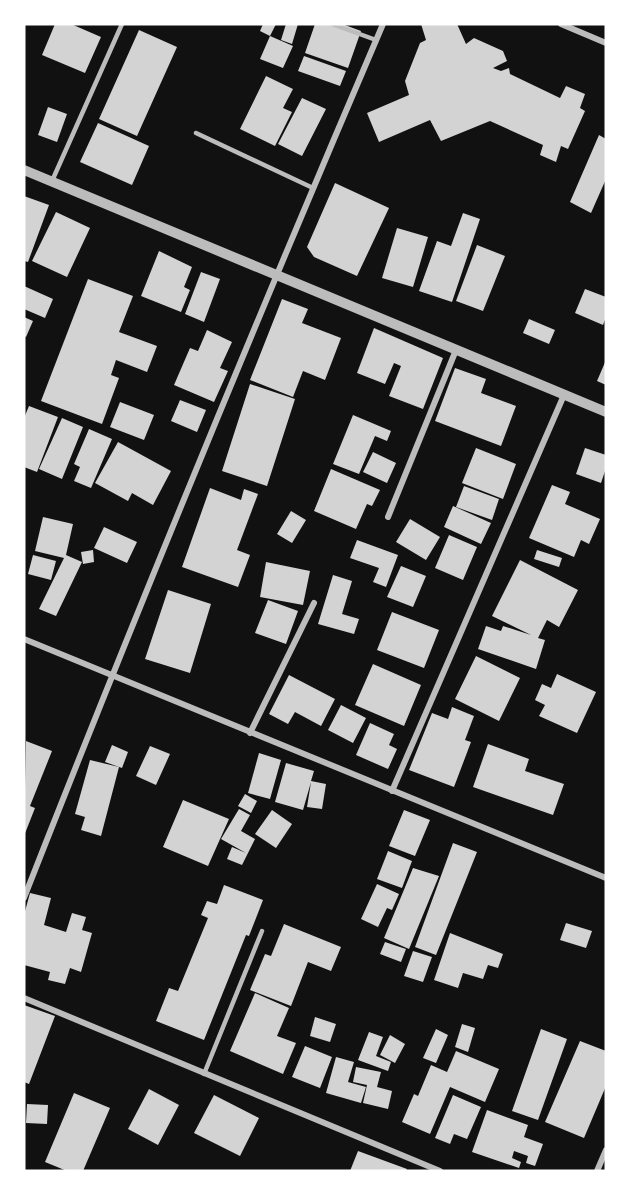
<svg xmlns="http://www.w3.org/2000/svg" width="630" height="1195" font-family="Poppins,sans-serif">
<rect width="100%" height="100%" fill="#111"/>
<path fill="#d3d3d3" d="M55,24H71L101,37L85,73L42,55Z
M263,24H276L270,36L260,31Z
M286,24H298L292,44L281,40Z
M315,24H342L361,31L348,68L305,53Z
M421,24H457L466,44L474,38L503,51L507,61L493,68L501,71L509,68L510,74L560,98L566,86L585,94L580,108L585,111L568,149L561,146L556,162L540,155L543,145L490,121L441,141L430,120L379,142L367,113L409,95L405,81L420,43L426,40Z
M139,30L177,47L137,136L99,119Z
M270,36L293,46L283,68L260,59Z
M304,56L346,71L340,86L298,71Z
M266,76L293,89L283,108L292,112L275,146L240,129Z
M302,98L326,109L302,156L278,144Z
M48,107L67,114L57,142L38,135Z
M98,123L149,146L132,185L80,162Z
M599,135L606,139V179L591,213L570,202Z
M335,183L389,208L357,276L314,257L307,247Z
M24,196L49,205L28,262L24,261Z
M56,212L90,228L67,277L32,261Z
M463,213L480,219L452,302L419,291L437,241L451,246Z
M397,228L428,237L413,287L382,278Z
M477,245L505,256L483,311L456,301Z
M159,251L192,267L184,287L190,290L181,312L141,296Z
M201,272L220,279L204,322L185,314Z
M88,279L133,296L119,332L157,346L147,372L116,360L111,375L119,378L102,424L41,401Z
M24,286L53,299L45,318L24,309Z
M585,289L606,297V317L603,325L575,313Z
M282,299L308,309L302,323L341,338L325,380L303,371L293,397L250,380Z
M24,317L33,321L26,337L24,336Z
M529,319L555,330L549,344L523,333Z
M374,328L443,358L423,409L389,396L401,366L394,363L385,384L357,373Z
M207,330L232,342L220,368L228,371L214,402L174,385L190,348L198,351Z
M606,360V385L597,381Z
M455,368L486,379L481,393L516,406L501,446L435,421Z
M250,384L295,399L267,486L222,471Z
M180,400L206,410L197,432L171,421Z
M120,402L154,415L144,440L110,427Z
M29,406L58,417L37,472L24,467V418Z
M353,415L391,431L387,441L375,436L359,474L333,464Z
M62,418L83,427L62,479L39,469Z
M89,429L112,439L91,488L74,481L80,467L74,464Z
M118,442L171,471L153,505L132,493L128,501L95,483Z
M476,448L516,464L503,499L462,483Z
M585,448L606,455V468L601,483L576,474Z
M373,452L396,463L387,483L363,472Z
M331,469L380,490L372,506L367,504L356,529L314,511Z
M552,485L570,492L565,504L600,519L589,544L581,540L574,557L529,538Z
M464,486L499,499L492,520L456,507Z
M210,488L241,500L244,489L258,494L237,550L250,555L238,587L182,567Z
M453,506L491,523L481,544L444,527Z
M291,511L306,520L292,543L277,534Z
M43,517L73,524L66,555L82,562L56,616L39,609L64,558L35,551Z
M410,519L440,537L426,560L396,542Z
M104,527L137,542L127,563L94,548Z
M449,535L477,547L463,580L435,568Z
M357,540L398,555L386,587L373,582L379,568L350,558Z
M93,550L94,562L83,564L81,552Z
M537,550L562,558L559,567L534,559Z
M33,555L56,561L51,580L28,574Z
M520,560L578,590L559,627L547,620L538,638L545,640L536,669L478,649L486,626L501,631L503,626L531,635L492,616Z
M266,562L310,571L303,605L260,597Z
M401,566L426,576L413,607L387,597Z
M333,575L352,581L342,614L359,619L354,634L318,624Z
M168,590L211,604L190,673L145,659Z
M268,600L298,611L286,644L255,633Z
M392,612L439,630L424,668L377,650Z
M476,656L520,678L499,721L455,699Z
M373,664L421,685L404,726L355,705Z
M557,674L596,692L577,733L539,716L545,705L535,700L542,684L551,688Z
M289,675L335,699L321,726L295,712L288,724L269,714Z
M341,705L366,718L353,743L328,730Z
M452,707L474,716L465,740L471,742L454,787L409,770L432,713L448,719Z
M370,723L394,734L389,745L397,749L388,769L356,755Z
M26,741L52,751L30,806L35,808L24,836Z
M488,744L529,759L525,771L564,784L553,815L473,787Z
M112,745L128,752L122,768L105,762Z
M150,746L170,754L156,785L136,776Z
M259,753L281,760L270,799L248,793Z
M90,760L119,767L101,836L81,830L85,817L75,814Z
M286,763L314,771L311,781L326,784L322,809L307,807L311,782L303,810L275,802Z
M245,794L257,801L251,813L238,806Z
M183,800L229,819L208,866L163,847Z
M239,809L250,815L241,831L255,839L242,865L227,859L232,847L246,853L221,839Z
M272,810L292,824L276,848L255,834Z
M404,810L430,820L415,856L389,846Z
M453,843L477,852L436,955L415,947Z
M388,851L412,861L402,888L377,879Z
M413,868L439,876L409,949L384,938Z
M377,884L399,894L392,910L387,908L378,927L361,919Z
M224,885L263,900L249,936L246,935L204,1040L156,1021L169,988L178,991L208,918L201,915L207,901L217,904Z
M30,893L51,898L44,925L66,932L72,913L86,917L82,930L92,933L81,972L70,968L65,984L48,980L50,972L24,965V915Z
M566,923L592,931L586,948L560,940Z
M284,924L341,947L331,971L308,962L291,1006L250,990L265,954L271,956Z
M450,933L503,954L498,968L488,965L483,979L463,973L458,988L434,980Z
M385,942L406,949L401,962L380,954Z
M413,951L432,957L423,982L404,976Z
M255,993L289,1008L277,1036L296,1043L283,1074L230,1051Z
M24,1005L55,1016L29,1084L24,1082Z
M315,1017L336,1024L330,1042L310,1036Z
M462,1024L475,1028L468,1052L455,1047Z
M436,1029L448,1035L436,1063L423,1058Z
M541,1029L567,1039L538,1120L512,1111Z
M369,1032L383,1037L376,1056L391,1062L388,1071L358,1060Z
M390,1035L405,1044L395,1063L380,1055Z
M580,1041L606,1051V1086L584,1138L545,1122Z
M305,1046L332,1057L320,1088L292,1077Z
M456,1051L499,1069L485,1102L450,1087L430,1134L402,1122L414,1094L418,1096L431,1065L447,1072Z
M336,1057L354,1062L348,1082L366,1087L361,1103L326,1093Z
M356,1067L381,1072L377,1087L392,1091L388,1109L363,1103L367,1085L353,1082Z
M149,1089L179,1105L158,1145L128,1129Z
M74,1093L110,1108L83,1171H67L45,1162Z
M214,1095L259,1118L240,1156L194,1133Z
M453,1095L481,1107L467,1139L454,1134L450,1144L435,1138Z
M27,1104L48,1105L47,1124L26,1123Z
M487,1110L528,1125L524,1137L543,1144L535,1166L526,1163L528,1156L514,1151L512,1158L521,1162L519,1168L472,1152Z
M358,1151L407,1169L406,1171H350Z"/>
<g fill="none" stroke-linecap="round" stroke-linejoin="round">
<path stroke="#bcbcbc" stroke-width="4.5" d="M332,24L376,40
M196,133L313,188
M52,181L122,24
M204,1074L262,931"/>
<path stroke="#bcbcbc" stroke-width="6" d="M561,24L606,43
M388,517L456,350
M24,639L606,878
M250,733L314,603
M392,791L564,395
M24,898C139,605 259,314 383,24
M24,998L440,1171
M597,1171L606,1150"/>
<path stroke="#bcbcbc" stroke-width="10" d="M24,170L606,412"/>
</g>
<rect width="630" height="1195" fill="none" stroke="#ffffff" stroke-width="51"/>
</svg>
